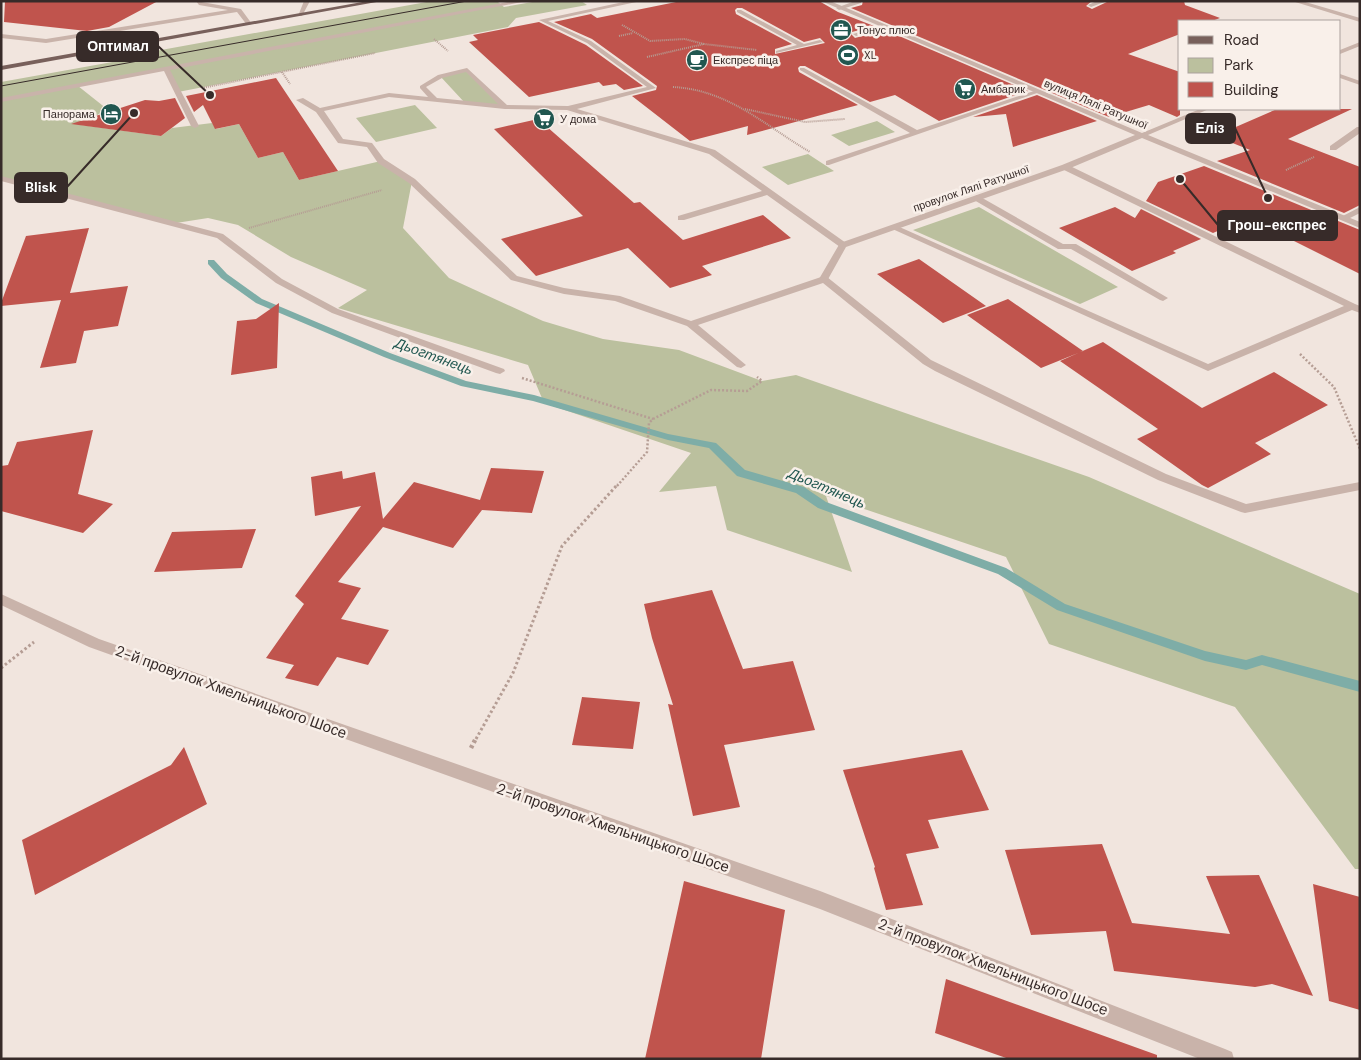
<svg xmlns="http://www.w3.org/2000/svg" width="1361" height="1060" font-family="'DM Sans',sans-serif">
<rect width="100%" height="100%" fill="#f1e5de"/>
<path fill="#bbc09e" d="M432,1H502L498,2L504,7L538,1H581L587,5L516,18L508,27L178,92L165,69L78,86L107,109L81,125L161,136L172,128L212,123L216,129L239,124L258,158L283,152L299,180L381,161L412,181L403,228L449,278L543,321L603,339L679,350L762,381L796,375L1089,477L1360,594V869H1355L1235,707L1049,644L1006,557L826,496L852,572L727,530L716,486L659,492L691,453L544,403L528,365L338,308L367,290L291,257L238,225L208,218L176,223L1,178V82L129,59L128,56Z
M467,70L505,107L465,103L440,76Z
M415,105L437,128L376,142L356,118Z
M877,121L895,132L849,146L831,135Z
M808,154L834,171L788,185L762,167Z
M979,207L1118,287L1080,304L913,230Z"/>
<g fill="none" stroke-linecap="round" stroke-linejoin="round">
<path fill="#7eada7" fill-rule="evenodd" d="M208,260H214L227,274L262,299L390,353L466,381L534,395L668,434L716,443L745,470L804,487L826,502L1006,568L1065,604L1205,651L1246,660L1262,655L1360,681V692L1262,665L1246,670L1205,661L1057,610L998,574L818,508L796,493L737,476L709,448L668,440L533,401L461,386L384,357L256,303L221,278L208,264Z"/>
</g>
<path fill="#c0544d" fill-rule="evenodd" d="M5,1H158L109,27L87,31L4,22Z
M681,1H819L838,12L874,26L852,32L851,34L855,38L885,30L1028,91L939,121L895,95L870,102L805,66H800L798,68L799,72L858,105L747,135L748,126L690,141L632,96L656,90L657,86L592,39L554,22L591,14L597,18ZM737,8H742L804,42L820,38L825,43L775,54V49L792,44L736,14L735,10Z
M863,1H1092L1086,6L1092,9L1109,1H1184L1185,5L1220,18L1212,21H1180V34L1128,54L1180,72V115L1177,117L1149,105L1109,117L851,8L862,5Z
M539,22L586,45L643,86L624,90L616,84L603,86L599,82L529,97L469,42L478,40L473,35Z
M276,78L338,171L299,180L283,152L258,158L239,124L215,129L203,105L194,112L186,96Z
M1037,95L1097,121L1013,147L1006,114L973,117Z
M175,98L185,118L161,136L71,124L145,100L159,101Z
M1277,109H1352L1288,139L1360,167V205L1344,213L1217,161L1250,150L1215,136Z
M538,119L634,203L640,202L683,240L763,215L791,238L702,266L712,275L670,288L628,248L536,276L501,239L583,216L494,129Z
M1204,166L1360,230V274L1248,218L1213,233L1146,201L1158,182Z
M1115,207L1135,218L1141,209L1201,239L1173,251L1176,253L1132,271L1059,228Z
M89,228L70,293L128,286L118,326L84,331L76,363L40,368L61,300L1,306V303L26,236Z
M919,259L986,306L943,323L877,274Z
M1008,299L1083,351L1041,368L967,315Z
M279,303L277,368L231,375L237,321L256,319Z
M1103,342L1202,408L1274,372L1328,405L1255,443L1271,454L1208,488L1202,485L1137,439L1158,429L1060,361Z
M93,430L78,494L113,504L83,533L1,511V466L8,465L17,442Z
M491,468L544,471L532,513L482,510L453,548L383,527L338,582L361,588L341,619L389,630L368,665L337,657L318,686L285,678L294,665L266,658L304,604L295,596L361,506L315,516L311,477L342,471L343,479L375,472L383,519L414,482L480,500Z
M256,529L242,568L154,572L172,532Z
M712,590L743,669L793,661L815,730L724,745L740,807L693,816L668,704L673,705L652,638L644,604Z
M582,697L640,702L633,749L572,745Z
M184,747L207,804L35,895L22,840L171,765Z
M962,750L989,810L928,820L939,848L906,854L923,905L886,910L874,868L875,867L843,770Z
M1102,844L1132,923L1230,934L1206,876L1259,875L1313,996L1272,984L1255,987L1114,971L1106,931L1031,935L1005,850Z
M684,881L785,910L761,1059H645Z
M1313,884L1360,897V1010L1329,1001Z
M946,979L1157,1055V1059H1009L935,1033Z"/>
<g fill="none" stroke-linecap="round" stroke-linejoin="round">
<path stroke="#b59d94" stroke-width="2" stroke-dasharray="1 1" stroke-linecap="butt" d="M622,25L650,41L685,39L704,44
M619,36L633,33
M434,39L448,51
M647,57L704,44L757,50
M282,72L290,84
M673,87C729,90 764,125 810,152
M202,88L375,53
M745,109L805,122L845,119
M1286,170L1314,157
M249,228L382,190"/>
<path stroke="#b59d94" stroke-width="2.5" stroke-dasharray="2 2" stroke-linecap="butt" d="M1300,354L1334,387L1360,449
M522,378L653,419
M617,486L647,452L649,423L653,419L711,390L747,391L762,381L757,377"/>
<path stroke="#b59d94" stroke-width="3" stroke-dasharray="2.5 2.5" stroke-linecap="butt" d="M1,668L34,642
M476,739L513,673L562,546L618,484"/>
<path stroke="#b59d94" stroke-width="4.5" stroke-dasharray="3 3" stroke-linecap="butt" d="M471,748L476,738"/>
<path fill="#c9b3aa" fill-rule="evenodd" d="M196,1L241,9L252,24L247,25L237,12L46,43L1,38V34L46,39L228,10L199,5Z
M304,1H310L302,16H298Z
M513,1H527L170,70L199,126L195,128L191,126L164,71L1,102V98Z
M628,1H641L548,21L591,41L656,88L577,109L715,150L846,243V247H840L767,195L684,220H678V216L762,191L709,154L567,110L505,109L389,97L324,111L343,139L372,143L384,159L415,179L517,276L564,288L620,296L691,321L821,277H827L931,360L1166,474L1246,504L1360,482V490L1245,513L1241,512L1158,480L935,371L923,364L823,283L698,325L746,365L741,368L737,367L687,326L615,301L564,294L511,280L409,183L378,163L367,147L338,143L316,112L296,100L303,98L320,108L389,93L428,97L420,88V86L438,75L467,68L507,105L568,106L647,87L587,43L539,20ZM466,72L498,104L437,98L426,87L442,78Z
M855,1H861V3L839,10L836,8Z
M1097,1H1107L1091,7L1088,5Z
M737,10H741L804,44L820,40L823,42L776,53V51L797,45L737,12Z
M884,25L887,27L886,28L856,36L853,34Z
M800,68H804L917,130L1034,91L1040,92L829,165H826V161L910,133L800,70Z
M1340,74L1360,81V85L1340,78Z
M1357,127H1360V133L1336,150H1330V146Z
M1062,165H1068L1355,304L1360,306V313L1352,310L1208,371L888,227L895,225L1208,364L1344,306L1062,169Z
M977,195L1063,244H1076L1168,298L1163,301L1160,300L1071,249H1058L974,200L973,198Z
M1360,207V213L1346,220L1339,218Z"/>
<path fill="#c9b3aa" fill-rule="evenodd" d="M821,1H830L1142,133L1200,109H1209L1148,135L1360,222V228L1142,138L1068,169L846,247L827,281H821L819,279L840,243L1062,165L1135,135Z
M1292,1H1302L1360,18V22Z
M1360,42V46L1340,54V50Z
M1,176L223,234L282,279L338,309L504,369L505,371L500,374L496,373L332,313L276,283L217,238L1,181Z
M1,594L99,639L820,891L1225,1049L1232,1052L1234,1059H1200L820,909L89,647L1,605Z"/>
<path fill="#78605b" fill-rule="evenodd" d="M368,1H382L1,70V66Z"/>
<path stroke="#372b29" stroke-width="1" d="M1,86L467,1"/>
</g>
<defs>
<g id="office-disc" transform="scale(1.125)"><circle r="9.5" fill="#215750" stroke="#f9f0ea"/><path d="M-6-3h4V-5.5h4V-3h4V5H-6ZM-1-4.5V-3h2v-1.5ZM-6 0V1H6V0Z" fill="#fff"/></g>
<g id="stadium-disc" transform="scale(1.125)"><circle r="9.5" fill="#215750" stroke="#f9f0ea"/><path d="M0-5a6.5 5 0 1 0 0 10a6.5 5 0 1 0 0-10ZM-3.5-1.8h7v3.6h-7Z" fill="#fff"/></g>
<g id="cafe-disc" transform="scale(1.125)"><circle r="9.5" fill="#215750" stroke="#f9f0ea"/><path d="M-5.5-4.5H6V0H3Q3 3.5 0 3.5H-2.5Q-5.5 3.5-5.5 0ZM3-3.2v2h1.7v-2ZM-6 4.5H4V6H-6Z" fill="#fff"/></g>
<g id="supermarket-disc" transform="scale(1.125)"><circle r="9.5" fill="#215750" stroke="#f9f0ea"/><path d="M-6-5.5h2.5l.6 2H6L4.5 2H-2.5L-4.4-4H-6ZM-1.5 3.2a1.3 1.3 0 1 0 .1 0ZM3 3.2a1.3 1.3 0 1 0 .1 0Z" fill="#fff"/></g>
<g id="hotel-disc" transform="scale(1.125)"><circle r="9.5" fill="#215750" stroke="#f9f0ea"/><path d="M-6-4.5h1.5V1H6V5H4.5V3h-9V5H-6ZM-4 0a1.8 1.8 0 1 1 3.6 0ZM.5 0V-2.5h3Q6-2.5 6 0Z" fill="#fff"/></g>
</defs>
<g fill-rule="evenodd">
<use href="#office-disc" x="841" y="30"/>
<use href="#stadium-disc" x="848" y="55"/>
<use href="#cafe-disc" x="697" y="60"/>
<use href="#supermarket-disc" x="965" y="89"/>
<use href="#hotel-disc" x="111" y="114"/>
<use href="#supermarket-disc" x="544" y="119"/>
</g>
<g text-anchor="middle" stroke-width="5" stroke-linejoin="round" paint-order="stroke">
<g font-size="11" fill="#372b29" stroke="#f9f0ea" text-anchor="start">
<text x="857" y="34">Тонус плюс</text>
<text x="864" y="59">XL</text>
<text x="713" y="64">Експрес піца</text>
<text x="981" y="93">Амбарик</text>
<text x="95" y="118" text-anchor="end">Панорама</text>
<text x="560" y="123">У дома</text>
</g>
<g font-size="11" fill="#372b29" stroke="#f9f0ea">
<text transform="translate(1096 104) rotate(23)" y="4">вулиця Лялі Ратушної</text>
<text transform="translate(971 188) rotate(-19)" y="4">провулок Лялі Ратушної</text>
</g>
<g font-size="14" font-style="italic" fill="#215750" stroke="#f9f0ea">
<text transform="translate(434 356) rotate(20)" y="5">Дьогтянець</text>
<text transform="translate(827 488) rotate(23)" y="5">Дьогтянець</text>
</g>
<g font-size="15" fill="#372b29" stroke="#f9f0ea">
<text transform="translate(231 692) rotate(20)" y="5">2-й провулок Хмельницького Шосе</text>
<text transform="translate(613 828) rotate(19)" y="5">2-й провулок Хмельницького Шосе</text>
<text transform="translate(993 967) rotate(21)" y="5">2-й провулок Хмельницького Шосе</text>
</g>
</g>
<path fill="none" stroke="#372b29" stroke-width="2" d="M210 95L158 46M1268 198L1235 128M134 113L67 187M1180 179L1218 225"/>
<g fill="#372b29" stroke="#f9f0ea" stroke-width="2">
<circle cx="210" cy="95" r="5"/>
<circle cx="1268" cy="198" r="5"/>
<circle cx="134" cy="113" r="5"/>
<circle cx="1180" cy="179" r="5"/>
</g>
<g fill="#372b29" stroke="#372b29" stroke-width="2">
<rect x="77" y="32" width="81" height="29" rx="5"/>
<rect x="1186" y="114" width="49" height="29" rx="5"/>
<rect x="15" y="173" width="52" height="29" rx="5"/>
<rect x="1218" y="211" width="119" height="29" rx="5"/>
</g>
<g font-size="14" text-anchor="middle" font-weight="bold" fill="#fff">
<text x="118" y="51">Оптимал</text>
<text x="1210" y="133">Еліз</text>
<text x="41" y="192">Blisk</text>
<text x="1277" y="230">Грош-експрес</text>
</g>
<rect width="1361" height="1060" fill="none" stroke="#372b29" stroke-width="5"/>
<rect x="1178" y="20" width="162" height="90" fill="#f9f0ea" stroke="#aba19d"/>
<rect x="1188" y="36" width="25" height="8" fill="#78605b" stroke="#aba19d"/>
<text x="1224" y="45" font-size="15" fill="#372b29">Road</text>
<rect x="1188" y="58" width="25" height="15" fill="#bbc09e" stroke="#aba19d"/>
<text x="1224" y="70" font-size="15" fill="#372b29">Park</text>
<rect x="1188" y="82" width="25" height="15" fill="#c0544d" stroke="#aba19d"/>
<text x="1224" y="95" font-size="15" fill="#372b29">Building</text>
</svg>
